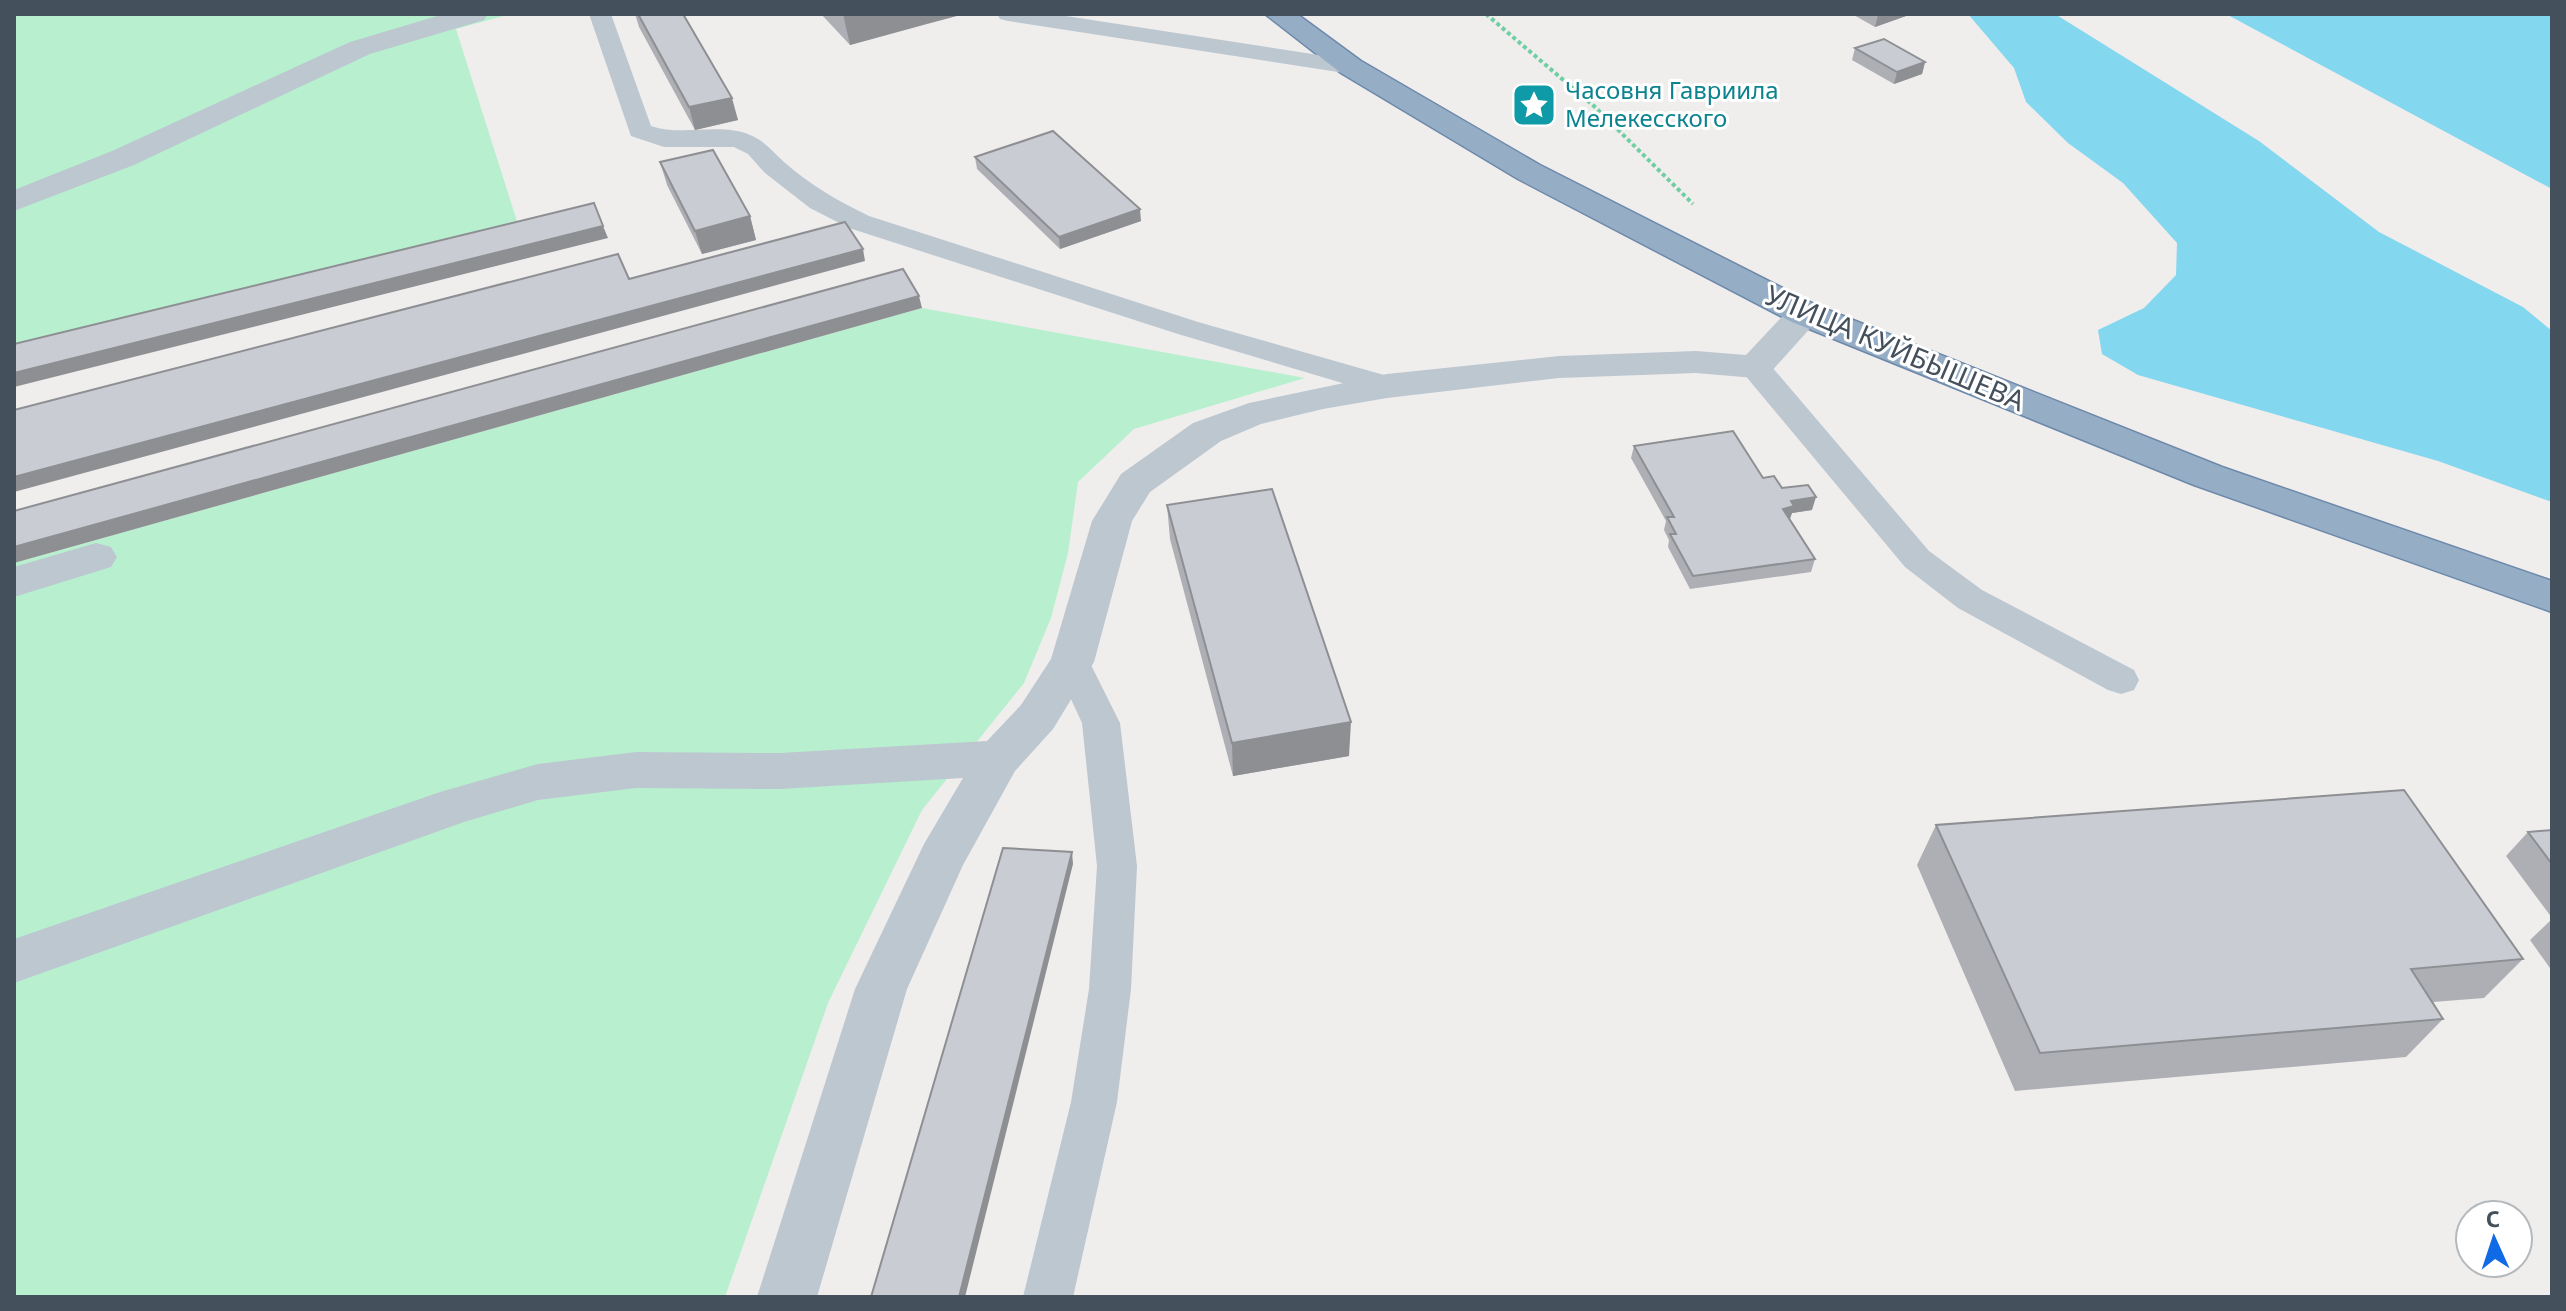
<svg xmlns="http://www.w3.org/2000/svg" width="2566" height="1311" font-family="'Noto Sans',sans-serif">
<rect width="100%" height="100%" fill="#f0eded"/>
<path fill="#b8f0cf" d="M14,14H511L456,29L521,234L14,359Z
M922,308L1305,378L1134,429L1078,482L1068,553L1051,618L1024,683L922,810L828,1003L725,1297H14V563Z"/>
<path fill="#83d7ef" d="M1968,14H2055L2259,141L2379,232L2523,307L2552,331V502L2438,461L2138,375L2102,354L2098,330L2144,308L2176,275L2177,243L2123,183L2068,143L2026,102L2014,68Z
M2226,14H2552V189Z"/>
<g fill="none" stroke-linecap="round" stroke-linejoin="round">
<g stroke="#6d89aa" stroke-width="3">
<path id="trunk" d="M1265,14H1297L1361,61L1540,165L1818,306L2222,467L2552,581V612L2194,485L1792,322L1518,179L1341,73Z"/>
</g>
<path stroke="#6fcfa2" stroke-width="4" stroke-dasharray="4 3" stroke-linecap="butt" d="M1486,14L1595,107L1693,204"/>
<path fill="#bcc7d0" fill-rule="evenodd" d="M589,14H611L651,126C683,137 719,122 750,135C765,141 773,152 784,162C810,185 838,201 869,216L1198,322L1398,379L1402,386L1398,393L1387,395L1376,393L1178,334L849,228L810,208L765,173L748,154L734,147H664L631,136Z
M997,14H1053L1351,60L1359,62L1363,67L1359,72L1351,74L1008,21L1000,19Z
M1755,358L1766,360L1929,551L1982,590L2134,670L2139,680L2134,690L2121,694L2108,690L1958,608L1905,567L1744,374L1740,367L1744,360Z
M1072,649L1085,653L1120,723L1137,866L1131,989L1117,1102L1073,1297H1023L1071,1102L1089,989L1097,866L1082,723L1054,662L1059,653Z"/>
<path fill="#bcc7d0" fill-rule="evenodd" d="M444,14H488L484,20L370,54L134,165L14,211V190L112,151L350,42Z
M1805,303L1818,306L1823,314L1768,375L1755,378L1696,373L1559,378L1387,398L1323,409L1261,424L1221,441L1150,492L1132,521L1094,662L1053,729L1015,771L963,865L907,989L817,1297H757L855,989L924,844L963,778L780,789L636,788L538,800L464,822L14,983V939L440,792L538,764L636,752L780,753L987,741L1021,705L1051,659L1092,521L1121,474L1193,423L1249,403L1387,374L1559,356L1696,351L1746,355L1792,306Z
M96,543L111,547L117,557L111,567L14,597V567Z"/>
<use href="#trunk" fill="#96adc6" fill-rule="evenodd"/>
</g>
<path fill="#adafb5" d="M635,14H683L738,120L695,130L639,27Z
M821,14H964L850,45Z
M1852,14H1907L1906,16L1875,27Z
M1855,48L1925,62L1922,74L1894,84L1852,60Z
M975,157L1141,221L1060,249L977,169Z
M660,162L750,216L756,240L702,254L667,185Z
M1634,446L1763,478L1782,488L1812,510L1792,513L1789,519L1815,559L1811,572L1690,589L1668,547L1669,540L1664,530L1666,521L1631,458Z
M1167,505L1349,756L1233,776L1170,539Z
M1936,825L2523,959L2484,998L2433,1002L2443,1019L2406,1057L2015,1091L1917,865Z
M2552,830V918L2506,856L2528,832Z
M2552,919V971L2530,940Z"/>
<path fill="#8d8f93" d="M843,14H925L926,24L850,45Z
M925,14H964L926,24Z
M1882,14H1907L1906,16L1875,27L1878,15Z
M1925,62L1922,74L1894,84L1897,72Z
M732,98L738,120L695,130L689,107Z
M1140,209L1141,221L1060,249L1059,237Z
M750,216L756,240L702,254L695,231Z
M603,226L608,238L14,387V373Z
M863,249L865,261L14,492V477Z
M919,296L922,308L14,563V547Z
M1816,497L1812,510L1792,513L1790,519L1779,521L1783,509L1791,501Z
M1351,722L1349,756L1233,776L1232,743Z
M1072,852L1073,864L965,1297H959Z"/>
<path fill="#c9ccd2" stroke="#8d8f93" stroke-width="2" d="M638,14H683L732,98L689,107Z
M1884,39L1925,62L1897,72L1855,48Z
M1053,131L1140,209L1059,237L975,157Z
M713,150L750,216L695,231L660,162Z
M594,203L603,226L14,373V344Z
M845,222L863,249L14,477V410L618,254L629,279Z
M903,269L919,296L14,547V511Z
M1733,431L1763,478L1774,476L1782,488L1808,485L1816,497L1791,501L1794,506L1783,509L1815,559L1693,576L1670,534H1676L1667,517H1674L1634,446Z
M1272,489L1351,722L1232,743L1167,505Z
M2404,790L2523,959L2411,969L2443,1019L2040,1053L1936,825Z
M2552,830V864L2528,832Z
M1003,848L1072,852L959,1297H871Z"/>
<defs>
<g id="sight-square" transform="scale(2.3)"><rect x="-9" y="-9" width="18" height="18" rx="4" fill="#0f9aa8" stroke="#fff"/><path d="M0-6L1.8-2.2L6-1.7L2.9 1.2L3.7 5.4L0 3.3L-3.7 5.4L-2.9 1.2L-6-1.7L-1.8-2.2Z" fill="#fff"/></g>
</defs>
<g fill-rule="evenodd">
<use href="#sight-square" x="1534" y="105"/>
</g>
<g text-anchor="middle" stroke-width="6" stroke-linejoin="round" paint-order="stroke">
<g font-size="24" fill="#0d838f" stroke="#fff" text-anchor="start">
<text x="1565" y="99">Часовня Гавриила<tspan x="1565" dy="28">Мелекесского</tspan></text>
</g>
<g font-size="28" fill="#44505b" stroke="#fff">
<text transform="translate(1895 348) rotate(23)" y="10">УЛИЦА КУЙБЫШЕВА</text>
</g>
</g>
<rect width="2566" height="1311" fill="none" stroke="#44505b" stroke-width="32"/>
<g transform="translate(2494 1239) rotate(357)"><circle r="38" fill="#ffffff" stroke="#b4b9bd" stroke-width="2"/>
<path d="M0-6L14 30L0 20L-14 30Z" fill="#116ae5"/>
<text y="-12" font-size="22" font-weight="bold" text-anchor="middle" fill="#44505b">С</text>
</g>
</svg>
